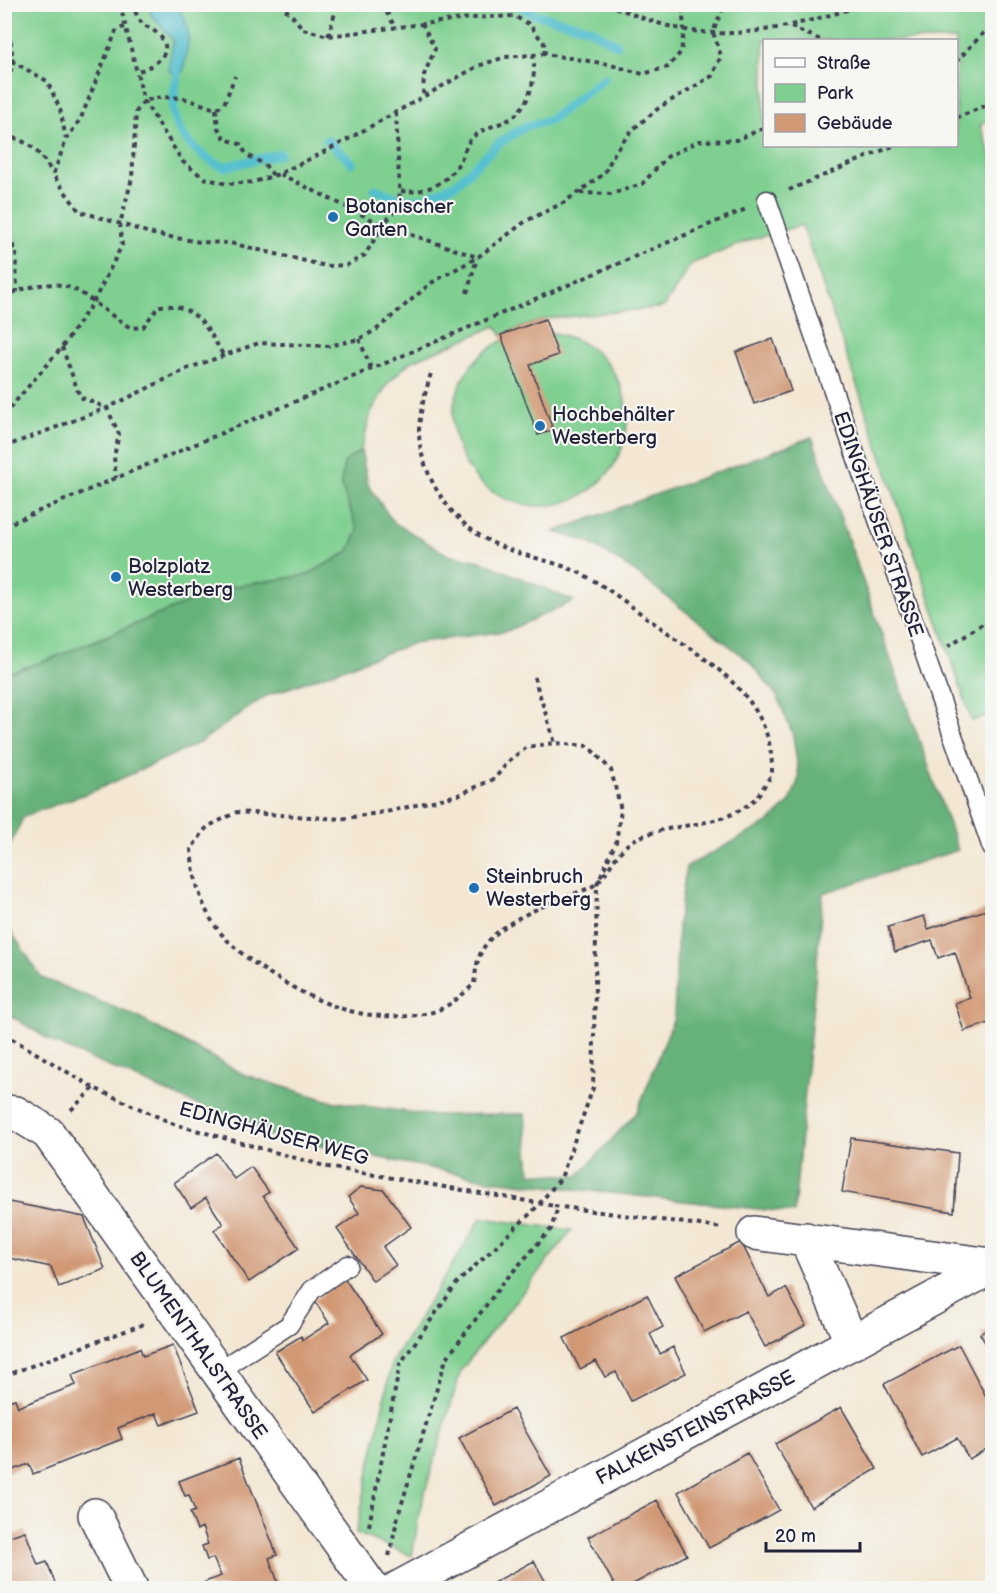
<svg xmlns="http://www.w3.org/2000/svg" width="997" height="1593" font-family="'Balsamiq Sans',sans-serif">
<rect width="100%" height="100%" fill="#f6f6f2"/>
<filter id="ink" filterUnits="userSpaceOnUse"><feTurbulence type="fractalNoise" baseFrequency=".0167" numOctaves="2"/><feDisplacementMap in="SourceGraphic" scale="12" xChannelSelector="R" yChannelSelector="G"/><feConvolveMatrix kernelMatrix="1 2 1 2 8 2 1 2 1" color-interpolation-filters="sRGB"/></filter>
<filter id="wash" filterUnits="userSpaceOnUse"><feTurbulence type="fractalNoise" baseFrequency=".008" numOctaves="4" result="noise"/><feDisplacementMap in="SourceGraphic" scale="24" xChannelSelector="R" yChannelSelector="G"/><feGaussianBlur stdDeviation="1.35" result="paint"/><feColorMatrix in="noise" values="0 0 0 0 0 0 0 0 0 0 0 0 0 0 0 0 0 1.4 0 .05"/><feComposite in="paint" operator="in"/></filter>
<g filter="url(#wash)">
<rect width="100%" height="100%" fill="#f3e7d3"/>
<path fill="#7ecf90" stroke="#507866" stroke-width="1.5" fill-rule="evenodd" d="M4,5H992V119L980,125L992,158V714L972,721L802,225L750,240L691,264L664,307L545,319L501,335L496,326L410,362L388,383L371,412L361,450L344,463L341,485L358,531L348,552L307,575L223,588L48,660L5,674ZM764,40H956V146H764Z
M453 419a87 87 0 1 1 174 0a87 87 0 1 1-174 0Z
M481,1218L572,1230L461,1370L420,1509L412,1556L356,1533L392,1362Z"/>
<path fill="#66b27a" stroke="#446a5a" stroke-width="1.5" d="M812,437L958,850L823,893L794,1213L489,1180L267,1135L56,1044L5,1012V907L9,929L42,978L133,1015L245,1075L330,1101L429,1115L525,1114L530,1173L578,1176L637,1112L674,1018L678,925L686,867L768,823L790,802L799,778L793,735L777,696L749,661L634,571L588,542L554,532Z
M361,450L368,485L393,522L448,555L481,561L574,601L507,631L414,643L266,696L197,744L96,790L24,816L5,855V674L48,660L223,588L307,575L348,552L358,531L341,485L344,463Z"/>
<path fill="#55c0cf" stroke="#3c7185" stroke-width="1.5" d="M152,5H176C194,27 188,46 183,72L173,73L169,70C168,59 173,51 173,40L150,13Z"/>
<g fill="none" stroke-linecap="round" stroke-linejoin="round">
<path stroke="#55c0cf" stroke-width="9" d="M516,4L531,13L588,28L617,45
M178,73C175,88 171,104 175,119C181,140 205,160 224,167L280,154
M327,140L352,163
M375,189L397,198
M406,199H423L456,184L498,144L526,126L550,120L604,78"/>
</g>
<g id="blocks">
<path fill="#d19875" d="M545,319L558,355L530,365L553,430L538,435L501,335Z
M773,339L791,391L754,404L736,352Z
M992,908V1022L964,1031L955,1003L970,998L955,952L938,958L932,940L895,952L888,927L924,916L928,929Z
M851,1138L958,1153L954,1212L842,1192Z
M216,1153L234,1179L251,1167L269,1192L263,1196L299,1248L249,1282L214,1230L223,1224L206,1198L191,1208L174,1183Z
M361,1187L384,1190L411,1227L383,1247L396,1265L373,1281L337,1229L359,1213L348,1197Z
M4,1201L84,1217L105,1269L59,1287L51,1267L4,1257Z
M741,1242L769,1297L786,1288L806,1325L765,1347L746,1311L704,1332L675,1276Z
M345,1279L382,1334L350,1355L367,1380L315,1412L275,1352L301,1336L303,1340L329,1323L314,1300Z
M647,1295L663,1327L650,1334L660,1354L673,1347L686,1373L631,1401L616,1372L605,1377L596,1361L580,1369L564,1338Z
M992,1326V1354L980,1334Z
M173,1345L199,1411L161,1425L156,1413L118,1428L122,1439L33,1474L29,1464L4,1473V1402L15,1399L18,1407L76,1385L72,1375L140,1348L143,1356Z
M959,1345L992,1408V1446L969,1459L957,1438L922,1457L884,1384Z
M841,1407L877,1469L811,1507L775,1444Z
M513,1409L551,1476L496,1506L459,1438Z
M747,1453L779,1510L709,1548L678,1492Z
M239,1458L277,1555L269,1558L280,1588H208L205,1582L221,1576L213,1558L207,1560L202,1546L208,1544L202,1527L197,1530L190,1513L195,1511L189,1495L185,1496L179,1481Z
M657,1500L687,1555L626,1588H616L588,1537Z
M25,1531L38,1565L47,1562L57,1588H4V1538Z
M534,1561L549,1588H484Z"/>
</g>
</g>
<g filter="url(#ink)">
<use href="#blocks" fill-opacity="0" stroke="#414052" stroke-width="1.5"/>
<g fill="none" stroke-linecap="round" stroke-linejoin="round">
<g stroke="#414052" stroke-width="21">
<path id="lane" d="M767,200L992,848
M218,1371L289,1325L312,1290L348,1265"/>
</g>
<g stroke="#414052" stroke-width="36">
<path id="street" d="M4,1112L16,1113L48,1133L372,1588
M754,1233L992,1265
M806,1239L852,1343
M95,1515L131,1588
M398,1588L992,1267"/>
</g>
<path stroke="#414052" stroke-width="4" stroke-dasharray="4.5 4.5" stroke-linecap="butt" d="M120,4L144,101L183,162L204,178L227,184L254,182L279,174L334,147L478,66L505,57L545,54L607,64L643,74L668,67L681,52L684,30L682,4
M130,4C136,10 137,19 143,24C148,28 154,30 159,35C177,54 152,67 136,72
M278,4L290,13L303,29L328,36L470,18L514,16L529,24L544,43L545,54
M382,4L395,27
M607,4C632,14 656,24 681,29C744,42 808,22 867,4
M422,23L435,49L424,75L423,96
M4,24L10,37L13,62
M125,27L117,29L81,118L66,140L53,175L79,211L153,234L200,242L230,243L326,266L347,265L365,255L383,225L400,204L396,112
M791,27L821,40
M328,36L335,13L334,4
M956,62L992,24
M4,99L13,62L47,81L60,109L66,139
M216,109L218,128L225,139L240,144L247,155L264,164L274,176
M956,118L992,103
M4,137C30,139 40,153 53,174
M280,174L383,225L477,257
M789,190L893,146
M401,191C423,194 447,184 459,163C464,156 465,145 472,138C482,128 496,126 508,120C530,108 537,77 533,55
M580,193L611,194L642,184L667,157L699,141L736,140L764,128
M4,229L16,251L17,292
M467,293L477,258
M4,296C74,268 77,295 131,328L143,327L159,306C194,302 208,328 223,355
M359,339L371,368
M62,347L80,397L107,408L119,434L114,457L116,478
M4,415L62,347L94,301L122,245L120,224L132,178L136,112L144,101L161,97L183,98L216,109L224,104L235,76
M4,447L107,408L189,368L259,343L329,346L359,339L376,330L431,283L478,257L526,221L563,203L604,174L615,152L632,130L660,107L712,76L721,56L713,32L723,8L728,4
M4,526L746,209
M948,646L992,618
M534,677L555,743
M4,1034L94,1088L174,1124L328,1167L521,1200
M71,1110L94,1088
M554,1206L723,1228
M4,1376L144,1324
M369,1526L400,1364L457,1283L533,1211L561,1178L593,1088L597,884L616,842L621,810L611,770L588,746L555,743L527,747L510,760L494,779L458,795L391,811L340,819L237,812L207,827L191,849C193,874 200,905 216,927C239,959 300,995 337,1007C364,1017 402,1019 429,1013C447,1009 461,996 474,984C476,969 477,955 487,943C503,922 543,906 567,896C576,893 591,889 598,882C613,866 618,846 640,837C680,820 737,830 763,788C766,783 771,777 772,771C773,697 710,663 657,625C635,610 613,591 589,578C559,560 523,558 493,543C455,525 427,485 420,445C416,421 425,395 431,373
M389,1556L398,1516L446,1359L502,1284L551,1229L558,1207"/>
<use href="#lane" stroke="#fff" stroke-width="18"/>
<use href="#street" stroke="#fff" stroke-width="33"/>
<path stroke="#414052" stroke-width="4" stroke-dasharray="4.5 4.5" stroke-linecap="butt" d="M521,1200L554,1206"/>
</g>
</g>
<g fill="#1f6fb2" stroke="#f6f6f2" stroke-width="2">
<circle cx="333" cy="217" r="6"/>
<circle cx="540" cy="426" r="6"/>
<circle cx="116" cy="577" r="6"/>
<circle cx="474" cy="888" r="6"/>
</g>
<g text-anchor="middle" stroke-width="4.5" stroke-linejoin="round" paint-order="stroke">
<g font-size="20" fill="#22223b" stroke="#f6f6f2" text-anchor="start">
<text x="345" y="213">Botanischer<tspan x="345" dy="23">Garten</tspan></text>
<text x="552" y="421">Hochbehälter<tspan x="552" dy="23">Westerberg</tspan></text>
<text x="128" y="573">Bolzplatz<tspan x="128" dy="23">Westerberg</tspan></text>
<text x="486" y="883">Steinbruch<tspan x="486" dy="23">Westerberg</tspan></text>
</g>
<g font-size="20" fill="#22223b" stroke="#f6f6f2">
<text transform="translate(879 524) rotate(71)" y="7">EDINGHÄUSER STRASSE</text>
<text transform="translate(274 1133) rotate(15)" y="7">EDINGHÄUSER WEG</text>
<text transform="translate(199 1345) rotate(55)" y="7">BLUMENTHALSTRASSE</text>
<text transform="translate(695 1427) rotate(-28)" y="7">FALKENSTEINSTRASSE</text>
</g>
</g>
<rect width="997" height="1593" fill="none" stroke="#f6f6f2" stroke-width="24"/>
<rect x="763" y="39" width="195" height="108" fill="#f6f6f2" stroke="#a1a1a9" stroke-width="1.5"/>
<rect x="775" y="58" width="30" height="9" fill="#ffffff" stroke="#a1a1a9" stroke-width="1.5"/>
<text x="817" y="69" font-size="18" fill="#22223b">Straße</text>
<rect x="775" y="84" width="30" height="18" fill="#7ecf90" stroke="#a1a1a9" stroke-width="1.5"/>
<text x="817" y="99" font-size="18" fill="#22223b">Park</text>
<rect x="775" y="114" width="30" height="18" fill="#d19875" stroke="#a1a1a9" stroke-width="1.5"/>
<text x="817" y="129" font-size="18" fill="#22223b">Gebäude</text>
<path d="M766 1542v9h94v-9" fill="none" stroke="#22223b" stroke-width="3"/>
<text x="775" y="1542" font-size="18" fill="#22223b" stroke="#f6f6f2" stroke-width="4.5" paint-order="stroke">20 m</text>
</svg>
